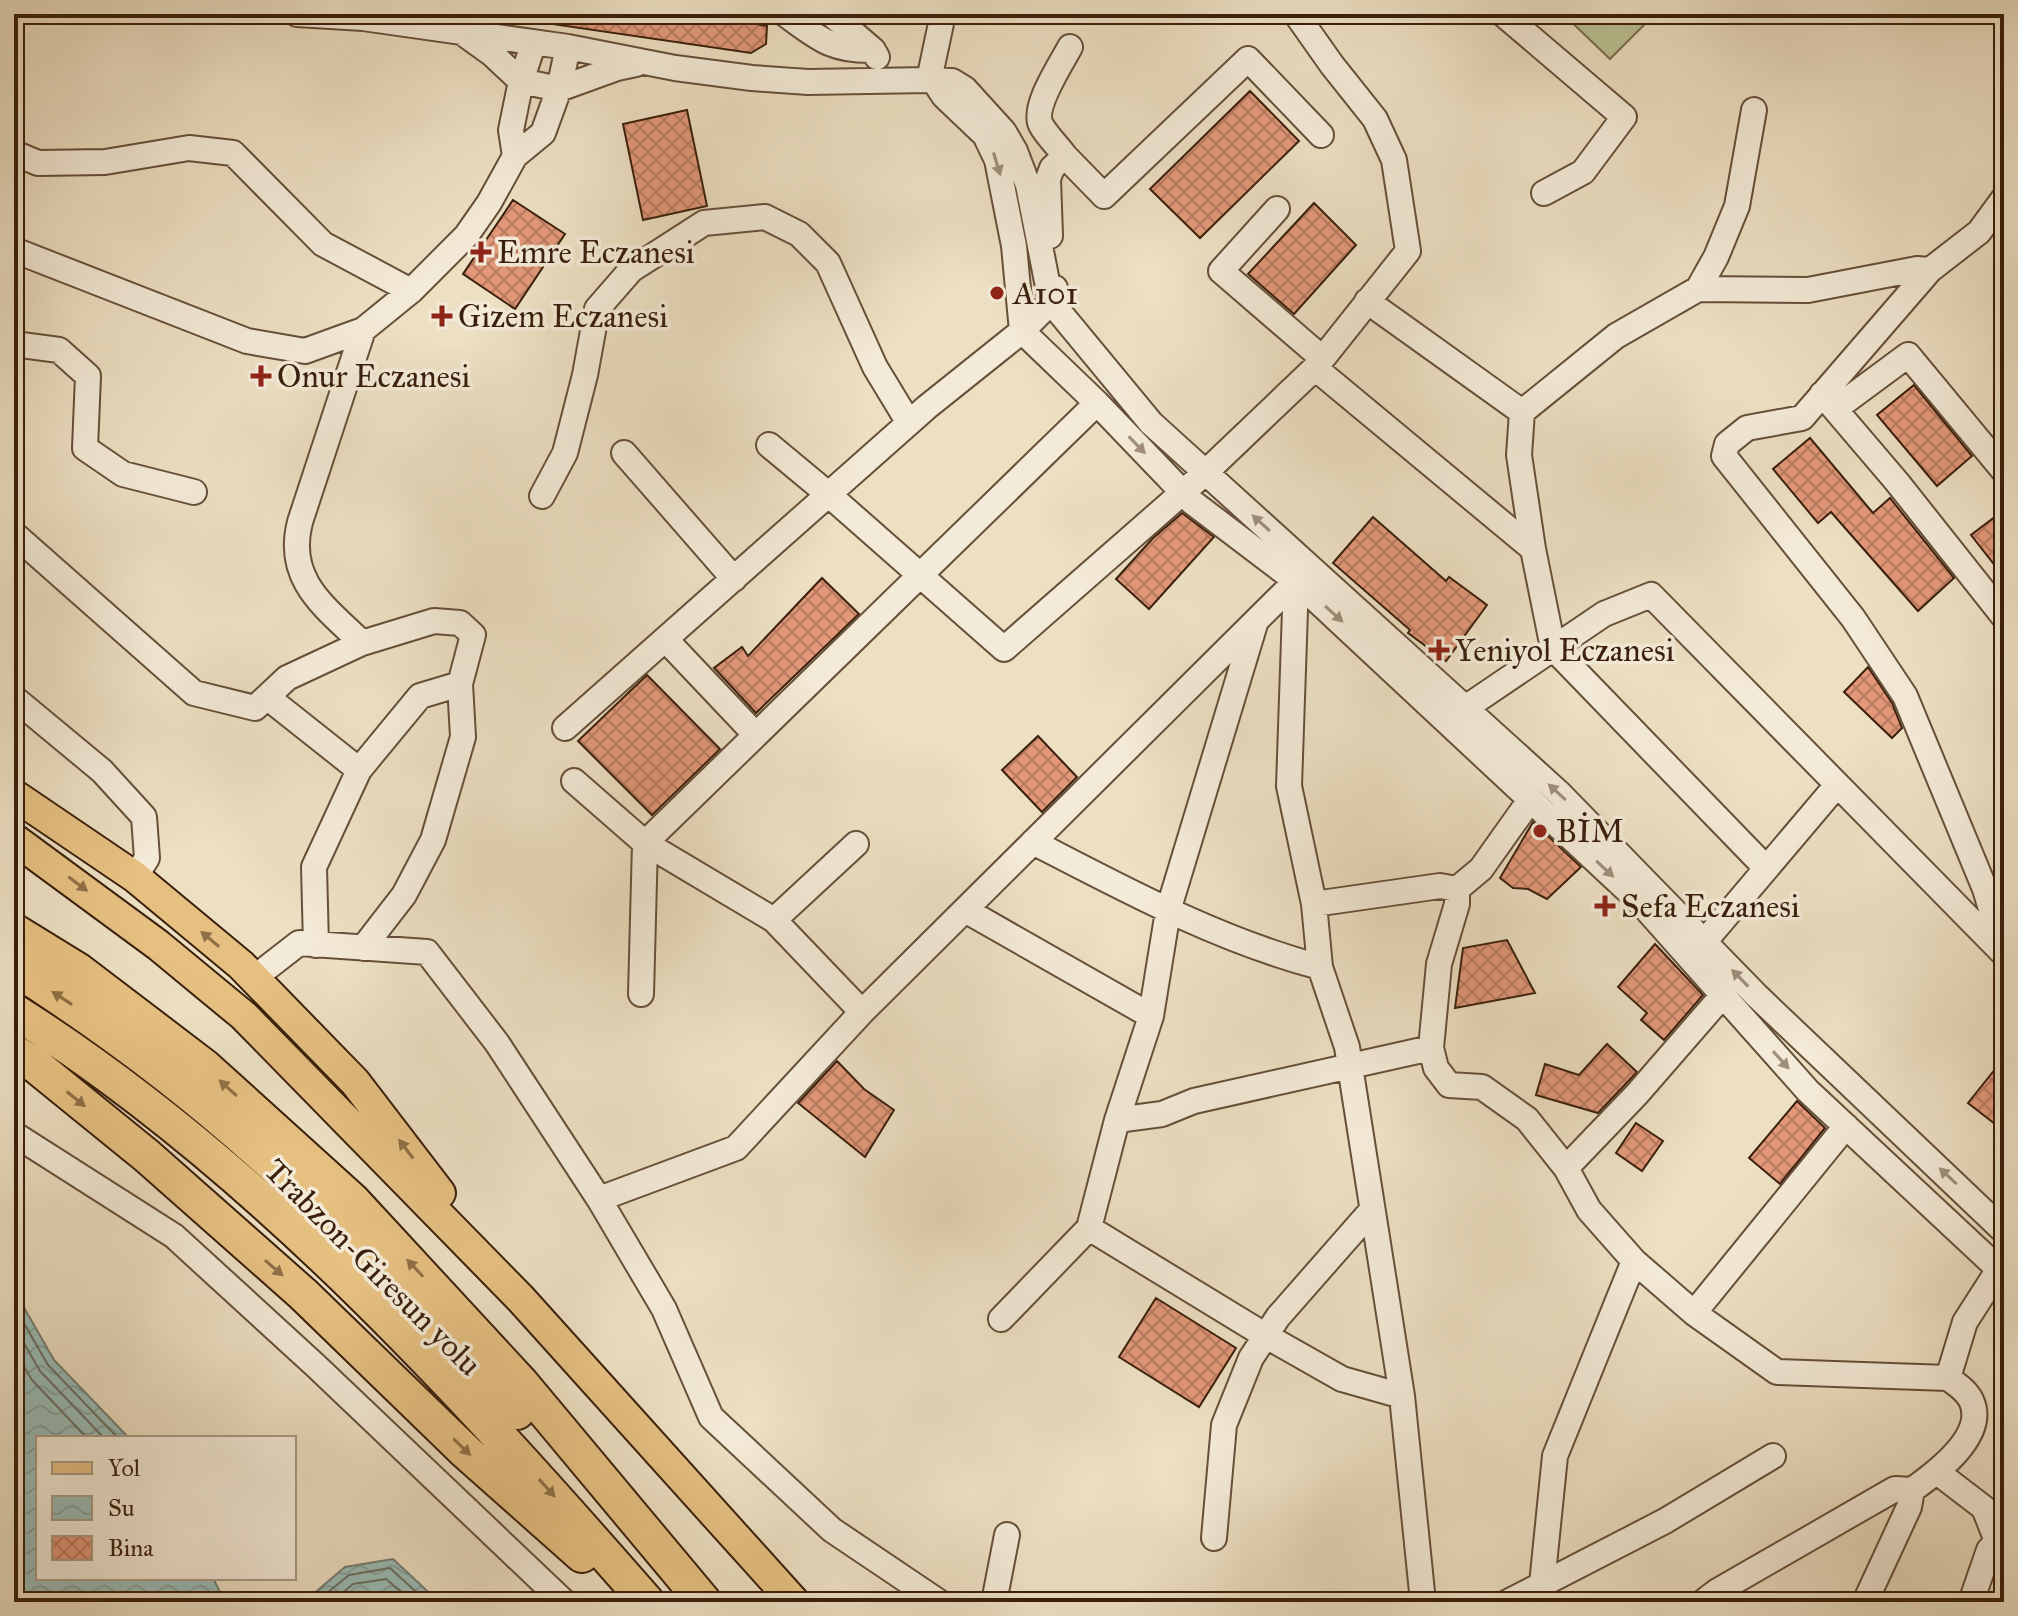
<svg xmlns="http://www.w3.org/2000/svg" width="2018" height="1616" font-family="'IM FELL Great Primer',serif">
<defs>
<pattern id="water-waves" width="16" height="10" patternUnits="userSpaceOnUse" patternTransform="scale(2)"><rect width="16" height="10" fill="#99bcb7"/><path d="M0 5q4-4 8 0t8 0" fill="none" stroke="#85a19c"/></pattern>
<pattern id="building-cross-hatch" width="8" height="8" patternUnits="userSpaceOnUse" patternTransform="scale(2)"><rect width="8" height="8" fill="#e29879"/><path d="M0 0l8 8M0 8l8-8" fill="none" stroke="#b87b61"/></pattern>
</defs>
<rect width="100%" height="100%" fill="#ecdfc2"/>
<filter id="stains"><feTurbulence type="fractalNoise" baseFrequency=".0025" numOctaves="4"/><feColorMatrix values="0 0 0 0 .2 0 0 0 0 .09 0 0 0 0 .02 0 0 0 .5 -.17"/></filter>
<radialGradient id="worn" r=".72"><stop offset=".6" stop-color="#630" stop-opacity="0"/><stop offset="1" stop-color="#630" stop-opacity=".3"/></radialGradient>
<path fill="#bac192" stroke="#7a704e" stroke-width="2" d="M1563,14H1643L1649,20L1610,59Z"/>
<path fill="url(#water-waves)" stroke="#737d72" stroke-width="2" d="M14,1290L54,1360L129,1438H38V1578H213L225,1602H14Z
M393,1559L439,1602H304L345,1567Z"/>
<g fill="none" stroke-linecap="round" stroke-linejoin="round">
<path stroke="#6a6e61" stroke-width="2" d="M14,1306L48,1365L118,1438
M14,1326L40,1371L104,1438
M14,1350L32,1380L87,1438
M316,1602L349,1575L390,1568L427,1602
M332,1602L353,1584L386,1579L413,1602"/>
</g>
<path fill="url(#building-cross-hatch)" stroke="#3a1f0b" stroke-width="2" d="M553,14H762L760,25L767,26L766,44L751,53L552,24Z
M1250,91L1299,141L1200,238L1150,189Z
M687,110L707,206L643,220L623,124Z
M513,200L565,234L515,309L463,274Z
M1314,203L1356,245L1294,314L1248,274Z
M1914,385L1972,456L1937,486L1877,415Z
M1810,438L1873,513L1890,498L1954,578L1918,611L1831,512L1818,523L1773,469Z
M2004,510V577L1971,535Z
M1182,513L1214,537L1149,609L1116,579L1153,538Z
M1373,517L1446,581L1449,577L1487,605L1446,661L1408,633L1410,630L1333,563Z
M822,578L859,614L756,713L714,668L742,647L748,656Z
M1868,667L1892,703L1902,728L1892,738L1844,692Z
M647,675L720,749L652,815L578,741Z
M1038,736L1077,777L1042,812L1002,770Z
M1533,822L1581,867L1547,899L1528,889L1513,888L1500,878Z
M1507,940L1535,993L1455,1008L1463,948Z
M1655,944L1703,995L1664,1040L1641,1020L1647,1013L1618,987Z
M1607,1044L1637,1072L1598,1113L1536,1095L1545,1064L1579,1075Z
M2004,1058V1131L1968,1103Z
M837,1061L864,1089L894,1110L865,1157L798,1103Z
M1797,1101L1825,1128L1780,1184L1749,1158Z
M1636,1123L1663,1141L1642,1171L1616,1153Z
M1156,1298L1236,1348L1199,1407L1119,1357Z"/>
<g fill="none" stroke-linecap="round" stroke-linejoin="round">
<g stroke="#664f39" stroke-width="28">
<path id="minor" d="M297,14L363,18L568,47L675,68L752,78L808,82L929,80L952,81L965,89L1004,132L1015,151L1028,185L1051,302L1151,423L1559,793L1757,996L2004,1231
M785,14C818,38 831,51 873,50
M831,14L873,50L877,57
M1503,14L1624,117L1583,172L1544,193
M467,36L492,54L521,81L559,89L617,68L636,64
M929,80L943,14
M934,81L944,96L985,135L997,160L1014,246L1022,331L1097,403L1192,502L1296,581L1640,902L1808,1091L2004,1274
M14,153L38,163L105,162L189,148L233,153L323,244L411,291
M515,156L511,130L521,81L534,42
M1065,156C1058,146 1047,136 1041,125C1032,107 1061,64 1070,47
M2004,198L1979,232L1930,270L1802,418L1747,428L1727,444L1724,456L1853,618L1905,696L1985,889L2004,952
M1277,209L1221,271L1322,358
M1050,236L1048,179L1052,168L1065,156L1104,196L1248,59L1321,135
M14,250L247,341L305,351L363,330L411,291L466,236L489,203L515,156L543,133L559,89L568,47
M1698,289L1716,257L1737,206L1754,110
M1367,301L1522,412
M14,344L59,350L88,376L85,448L123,474L194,492
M1315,368L1533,549L1553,648L1765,867
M1822,394L1897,482L2004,617
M1835,409L1908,355L2004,471
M769,445L828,494L1004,649L1206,472L1315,368L1408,251L1394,160L1375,119L1332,65L1296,14
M624,453L734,579
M542,496L565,453L585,375L597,309L631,270L704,223L765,217L799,234L828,263L875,367L909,423
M14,534L194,693L255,708L287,678L362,643L434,621L460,623L473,635L460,684L463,737L433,840L404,895L363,948
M1533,549L1519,455L1522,412L1616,336L1698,289L1808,290L1917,269L1930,270
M1296,581L1289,786L1314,904L1320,967L1347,1047L1402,1396L1423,1602
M666,640L756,735
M362,643C325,607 285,580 300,522L363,330
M267,697L359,770
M14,698L102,771L144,817L147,858L135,877
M1452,717L1604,614L1651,595L2002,952
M565,728L927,407L1022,331L1051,302L1055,288
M574,781L645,843L774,920L862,1012
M1033,842C1126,890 1218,940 1320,967
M1457,889V904L1439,964L1431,1048L1436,1068L1449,1085L1482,1087L1527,1119L1566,1168L1589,1210L1634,1261L1694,1313L1777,1372L1948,1378C1956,1384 1966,1390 1971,1400C1988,1435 1936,1473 1912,1490L1909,1507L1865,1602
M1314,904L1440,886L1457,889L1481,869L1530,800
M965,910L1151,1016L1168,911L1255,624
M774,920L856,844
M1705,941L1837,785
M316,945L314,867L359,770L420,696L460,684
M254,978L299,943L427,952L497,1043L599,1199L664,1309L711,1417L832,1530L939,1602
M641,994L645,843L1097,403
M1117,1120L1162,1114L1194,1101L1431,1048
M14,1134L174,1236L316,1366L564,1602
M1566,1168L1637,1094L1723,995
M599,1199L736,1148L862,1012L1296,581
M1089,1228L1266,1336L1342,1379L1402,1396
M1694,1313L1846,1126
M1001,1319L1089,1228L1117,1120L1151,1016
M1948,1378L1965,1322L1999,1269
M1937,1472L1984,1508L1997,1541L2004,1548
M1214,1538L1224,1425L1251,1358L1278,1317L1372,1210
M1542,1584L1555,1456L1634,1261
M994,1602L1007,1535
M1508,1602L1665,1521L1773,1456
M1703,1602L1716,1592L1895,1489L1912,1490
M1971,1602L1989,1550L1997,1541"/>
</g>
<g stroke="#3a1f0b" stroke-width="34">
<path id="major" d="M14,795L135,877L241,965L355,1082L440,1193
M14,839L158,945L244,1016L521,1299L794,1602"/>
</g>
<g stroke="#3a1f0b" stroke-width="38">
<path id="highway" d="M14,931L79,971L205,1067L352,1200L521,1383L704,1602
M14,968C101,1023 184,1085 261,1154C351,1235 433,1325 517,1412
M14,1011C257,1165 459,1387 647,1602
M14,1052L35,1065L147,1156L303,1294L466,1452L582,1555"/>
</g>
<use href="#minor" stroke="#f3ead7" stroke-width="24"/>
<use href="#major" stroke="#e6c081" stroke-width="30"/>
<use href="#highway" stroke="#e6c081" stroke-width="34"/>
</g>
<defs><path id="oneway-solid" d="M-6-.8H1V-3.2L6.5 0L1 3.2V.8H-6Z" transform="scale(2)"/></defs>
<g fill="#a08f7b">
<use href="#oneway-solid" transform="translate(997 164) rotate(73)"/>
<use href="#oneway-solid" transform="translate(1137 445) rotate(46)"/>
<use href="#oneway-solid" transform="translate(1261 523) rotate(-138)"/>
<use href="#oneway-solid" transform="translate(1334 614) rotate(42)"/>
<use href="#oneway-solid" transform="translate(1557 792) rotate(-137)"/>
<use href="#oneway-solid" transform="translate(1605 869) rotate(43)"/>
<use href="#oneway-solid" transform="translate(1740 978) rotate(-134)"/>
<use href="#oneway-solid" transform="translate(1781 1060) rotate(48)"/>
<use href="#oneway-solid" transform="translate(1948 1176) rotate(-137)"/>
</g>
<g fill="#907046">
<use href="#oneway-solid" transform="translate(78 884) rotate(37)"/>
<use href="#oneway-solid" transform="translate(210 939) rotate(-140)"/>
<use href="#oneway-solid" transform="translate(62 998) rotate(-147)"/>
<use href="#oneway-solid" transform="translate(228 1088) rotate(-138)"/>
<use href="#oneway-solid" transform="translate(76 1099) rotate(39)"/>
<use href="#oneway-solid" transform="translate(406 1149) rotate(-127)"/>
<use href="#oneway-solid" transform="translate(274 1268) rotate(41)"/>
<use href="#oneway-solid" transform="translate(415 1268) rotate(-133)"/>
<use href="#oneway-solid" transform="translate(462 1447) rotate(44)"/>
<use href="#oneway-solid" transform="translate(547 1488) rotate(48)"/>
</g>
<g fill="#8f2418" stroke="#f3ead7" stroke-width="3">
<path d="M477 240h8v8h8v8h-8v8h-8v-8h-8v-8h8z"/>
<circle cx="997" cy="293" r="8"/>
<path d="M438 304h8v8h8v8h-8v8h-8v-8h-8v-8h8z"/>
<path d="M257 364h8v8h8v8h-8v8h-8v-8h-8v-8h8z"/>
<path d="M1435 638h8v8h8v8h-8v8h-8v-8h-8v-8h8z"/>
<circle cx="1540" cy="831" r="8"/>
<path d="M1601 894h8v8h8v8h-8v8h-8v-8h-8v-8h8z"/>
</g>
<g text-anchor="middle" stroke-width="7" stroke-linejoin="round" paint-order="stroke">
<g font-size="32" fill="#3a1f0b" stroke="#f3ead7" text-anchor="start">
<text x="497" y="263">Emre Eczanesi</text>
<text x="1013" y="304">A101</text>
<text x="458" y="327">Gizem Eczanesi</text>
<text x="277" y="387">Onur Eczanesi</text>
<text x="1455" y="661">Yeniyol Eczanesi</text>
<text x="1556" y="842">BİM</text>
<text x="1621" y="917">Sefa Eczanesi</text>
</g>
<g font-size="32" fill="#3a1f0b" stroke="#f3ead7">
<text transform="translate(373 1267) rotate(45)" y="11">Trabzon-Giresun yolu</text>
</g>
</g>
<rect width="2018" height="1616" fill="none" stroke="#ecdfc2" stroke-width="48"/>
<rect x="16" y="16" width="1986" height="1584" fill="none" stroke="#3a1f0b" stroke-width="4"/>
<rect x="24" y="24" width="1970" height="1568" fill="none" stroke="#3a1f0b" stroke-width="2"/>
<rect x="36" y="1436" width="260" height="144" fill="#f3ead7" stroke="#a99985" stroke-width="2"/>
<rect x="52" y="1462" width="40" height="12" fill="#e6c081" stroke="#a99985" stroke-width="2"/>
<text x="108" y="1476" font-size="24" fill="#3a1f0b">Yol</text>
<rect x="52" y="1496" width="40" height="24" fill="url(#water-waves)" stroke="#a99985" stroke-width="2"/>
<text x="108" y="1516" font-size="24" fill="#3a1f0b">Su</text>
<rect x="52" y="1536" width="40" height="24" fill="url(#building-cross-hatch)" stroke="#a99985" stroke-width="2"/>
<text x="108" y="1556" font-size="24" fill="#3a1f0b">Bina</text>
<rect width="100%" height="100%" filter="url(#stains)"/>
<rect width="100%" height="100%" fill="url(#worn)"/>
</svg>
